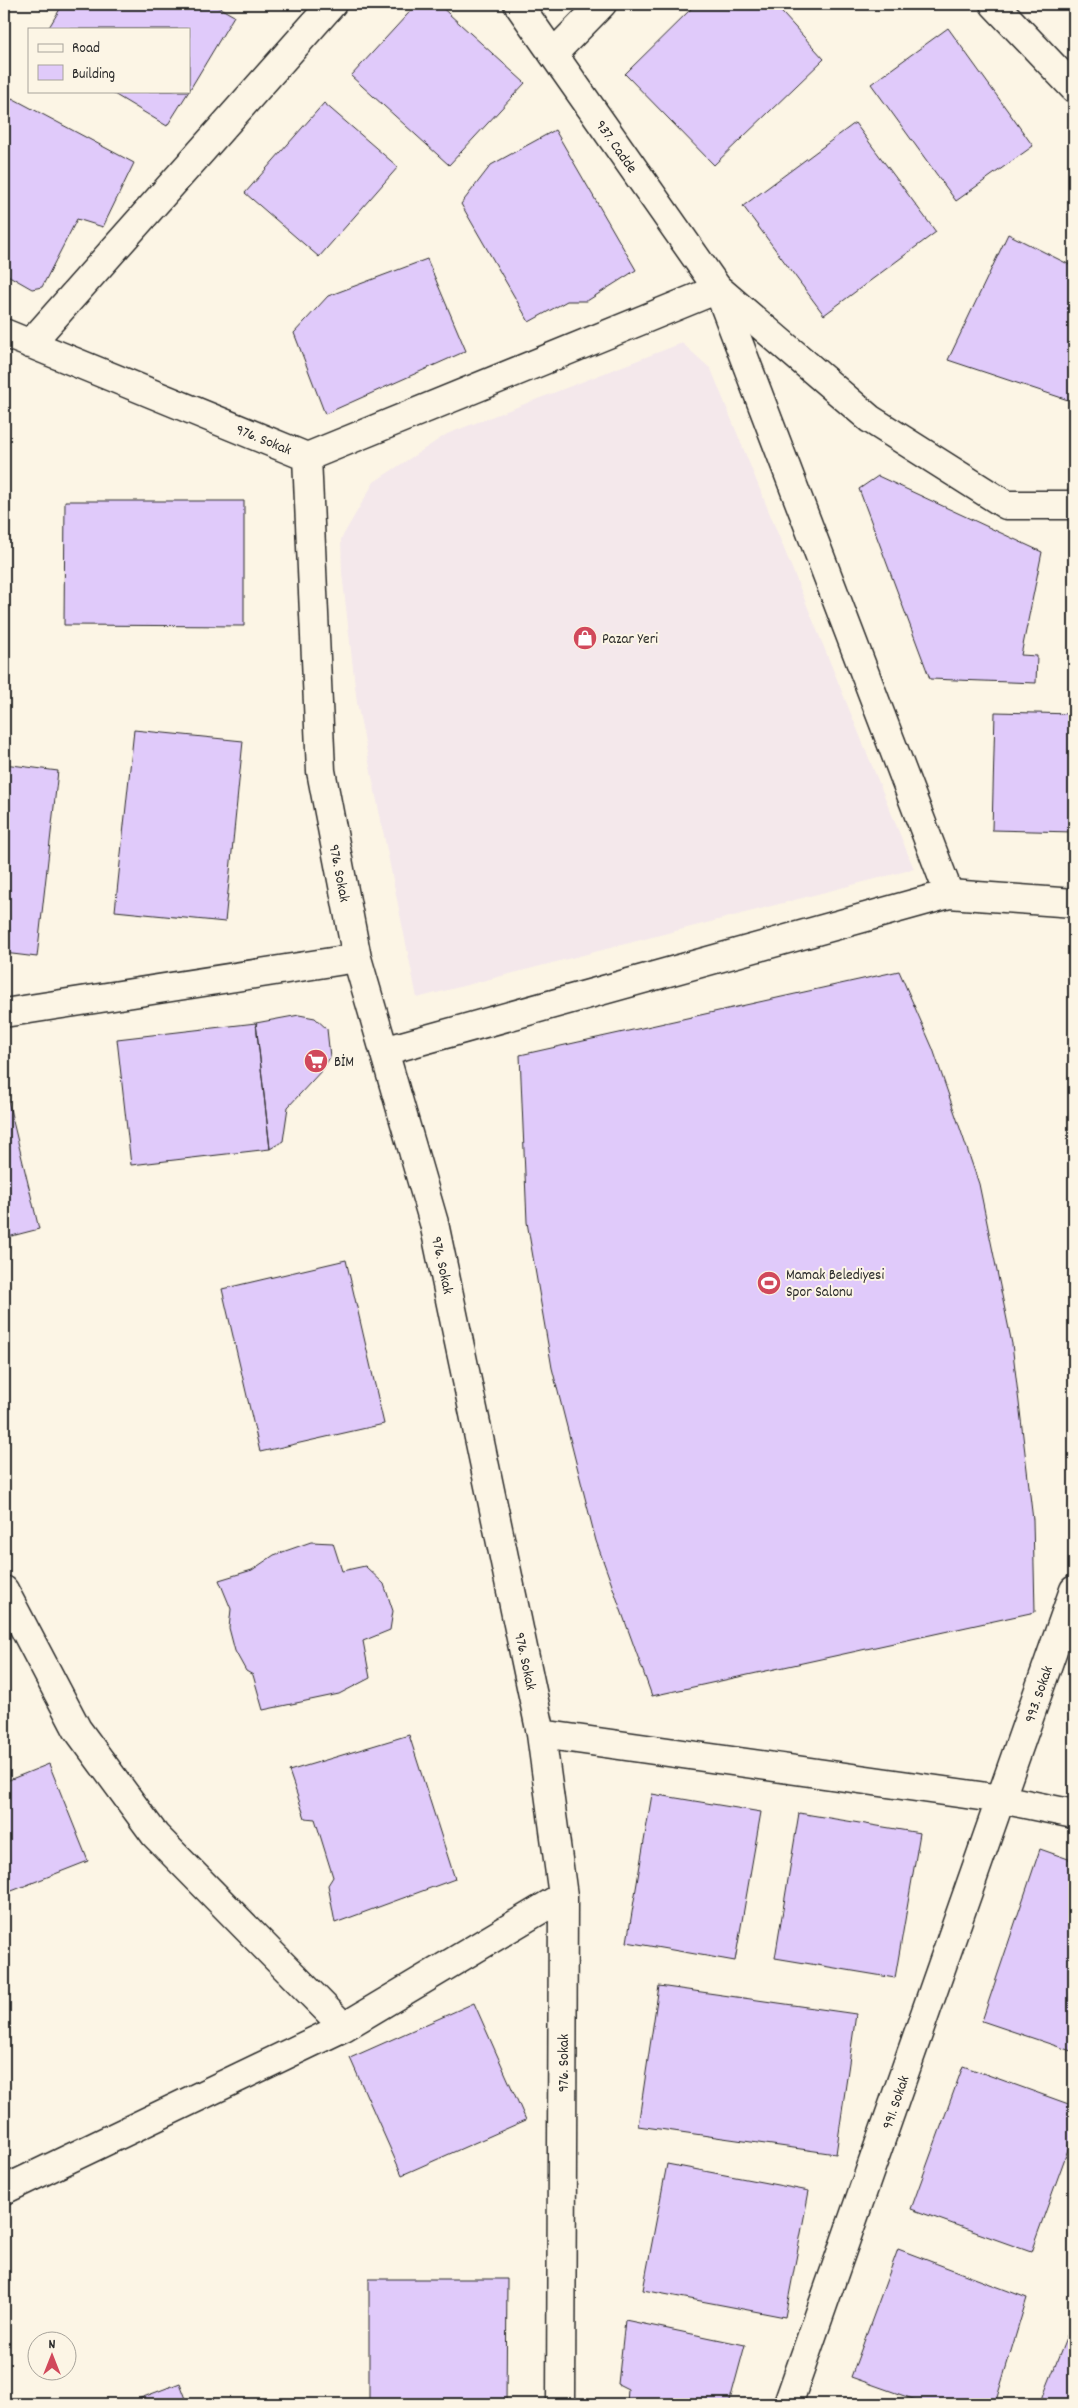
<svg xmlns="http://www.w3.org/2000/svg" width="1078" height="2408" font-family="Dekko,sans-serif">
<rect width="100%" height="100%" fill="#fcf5e5"/>
<filter id="ink" filterUnits="userSpaceOnUse"><feTurbulence type="fractalNoise" baseFrequency=".02" numOctaves="2"/><feDisplacementMap in="SourceGraphic" scale="10" xChannelSelector="R" yChannelSelector="G"/><feConvolveMatrix kernelMatrix="1 2 1 2 8 2 1 2 1" color-interpolation-filters="sRGB"/></filter>
<g filter="url(#ink)">
<path fill="#f4e8eb" d="M682,343L711,369L914,869L417,998L357,703L342,573L341,539L374,482L447,434Z"/>
<path fill="#e0cafa" stroke="#2b2b2b" d="M63,4H213L234,16L189,91V29H48Z
M417,4H438L525,83L449,165L351,76Z
M696,4H774L824,59L714,165L625,74Z
M948,28L1033,146L956,201L871,84Z
M109,91H189L167,126Z
M12,98L134,163L103,227L77,219L42,287L32,289L4,273V117Z
M324,103L398,167L319,257L245,193Z
M855,123L936,232L824,315L743,206Z
M555,130L636,270L587,301H567L529,322L461,204L491,165Z
M1008,234L1074,267V402L948,360Z
M427,259L466,351L325,414L294,333L328,296Z
M878,476L1042,552L1021,655L1037,656L1036,683L930,679L859,489Z
M65,501H244V626L64,625Z
M995,712L1074,714V832L992,830Z
M134,730L243,741L225,922L115,911Z
M4,764L58,771L37,957L4,953Z
M899,971L933,1049L979,1184L1012,1344L1033,1520L1035,1612L652,1696L596,1541L552,1368L527,1222L520,1055Z
M299,1015L315,1018L327,1029L330,1057L323,1069L288,1107L283,1141L270,1149L256,1023Z
M256,1023L270,1149L131,1165L117,1039Z
M4,1084L39,1229L4,1238Z
M346,1260L384,1424L260,1452L222,1289Z
M311,1542L333,1543L342,1571L365,1566L384,1584L393,1611L390,1630L363,1641L370,1678L339,1694L263,1710L253,1675L246,1671L235,1651L229,1628L231,1609L219,1580L252,1570L274,1555Z
M409,1735L455,1879L335,1923L328,1885L333,1877L315,1819L305,1818L289,1771Z
M49,1764L88,1861L4,1894V1782Z
M652,1794L761,1812L735,1961L627,1942Z
M799,1813L920,1833L895,1978L775,1958Z
M1040,1849L1074,1861V2052L982,2021Z
M659,1986L856,2014L836,2154L638,2126Z
M474,2003L526,2120L402,2175L350,2058Z
M963,2066L1074,2106V2133L1031,2252L911,2209Z
M667,2164L809,2191L785,2317L643,2290Z
M898,2249L1027,2298L995,2404H927L851,2377Z
M369,2279H507L506,2404H369Z
M625,2320L745,2345L729,2404H627L628,2389L618,2384Z
M1069,2331L1074,2333V2404H1040Z
M180,2383L188,2404H125Z"/>
<g fill="none" stroke-linecap="round" stroke-linejoin="round">
<g stroke="#2b2b2b" stroke-width="31">
<path id="minor" d="M518,4L718,289L949,894
M994,4L1074,88
M553,54L602,4
M721,291L870,419L1006,505H1074
M4,333L307,457
M30,344L332,4
M307,457L321,771L357,958L434,1223L541,1734L563,1896L561,2404
M307,457L718,289
M4,1013L357,958
M384,1051L949,894L1074,903
M4,1590L77,1729L155,1835L344,2027
M541,1734L1001,1799L1074,1814
M4,2190L344,2027L563,1896
M788,2404L1074,1590"/>
</g>
<use href="#minor" stroke="#fcf5e5" stroke-width="28"/>
</g>
</g>
<defs>
<g id="shop-disc" transform="scale(1.25)"><circle r="9.5" fill="#d1495b" stroke="#fcf5e5"/><path d="M-5-2.5h2.3a2.7 3.5 0 0 1 5.4 0H5L5.5 6h-11ZM-1.5-2.5h3a1.5 2.3 0 0 0-3 0Z" fill="#fff"/></g>
<g id="supermarket-disc" transform="scale(1.25)"><circle r="9.5" fill="#d1495b" stroke="#fcf5e5"/><path d="M-6-5.5h2.5l.6 2H6L4.5 2H-2.5L-4.4-4H-6ZM-1.5 3.2a1.3 1.3 0 1 0 .1 0ZM3 3.2a1.3 1.3 0 1 0 .1 0Z" fill="#fff"/></g>
<g id="stadium-disc" transform="scale(1.25)"><circle r="9.5" fill="#d1495b" stroke="#fcf5e5"/><path d="M0-5a6.5 5 0 1 0 0 10a6.5 5 0 1 0 0-10ZM-3.5-1.8h7v3.6h-7Z" fill="#fff"/></g>
</defs>
<g fill-rule="evenodd">
<use href="#shop-disc" x="585" y="638"/>
<use href="#supermarket-disc" x="316" y="1061"/>
<use href="#stadium-disc" x="769" y="1283"/>
</g>
<g text-anchor="middle" stroke-width="4" stroke-linejoin="round" paint-order="stroke">
<g font-size="15" fill="#2b2b2b" stroke="#fcf5e5">
<text transform="translate(617 146) rotate(55)" y="5">937. Cadde</text>
<text transform="translate(264 439) rotate(22)" y="5">976. Sokak</text>
<text transform="translate(340 873) rotate(79)" y="5">976. Sokak</text>
<text transform="translate(443 1265) rotate(78)" y="5">976. Sokak</text>
<text transform="translate(526 1661) rotate(78)" y="5">976. Sokak</text>
<text transform="translate(1038 1694) rotate(-71)" y="5">993. Sokak</text>
<text transform="translate(563 2063) rotate(-90)" y="5">976. Sokak</text>
<text transform="translate(895 2102) rotate(-71)" y="5">991. Sokak</text>
</g>
<g font-size="15" fill="#2b2b2b" stroke="#fcf5e5" text-anchor="start">
<text x="602" y="643">Pazar Yeri</text>
<text x="334" y="1066">BİM</text>
<text x="786" y="1279">Mamak Belediyesi<tspan x="786" dy="17">Spor Salonu</tspan></text>
</g>
</g>
<rect width="1078" height="2408" fill="none" stroke="#fcf5e5" stroke-width="20"/>
<rect x="10" y="10" width="1058" height="2388" fill="none" stroke="#2b2b2b" stroke-width="2" filter="url(#ink)"/>
<rect x="28" y="28" width="162" height="65" fill="#fcf5e5" stroke="#a8a49b"/>
<rect x="38" y="44" width="25" height="8" fill="#fcf5e5" stroke="#a8a49b"/>
<text x="72" y="52" font-size="15" fill="#2b2b2b">Road</text>
<rect x="38" y="65" width="25" height="15" fill="#e0cafa" stroke="#a8a49b"/>
<text x="72" y="78" font-size="15" fill="#2b2b2b">Building</text>
<g transform="translate(52 2356)"><circle r="24" fill="#fcf5e5" stroke="#a8a49b"/>
<path d="M0-4L9 19L0 12L-9 19Z" fill="#d1495b"/>
<text y="-8" font-size="14" font-weight="bold" text-anchor="middle" fill="#2b2b2b">N</text>
</g>
</svg>
